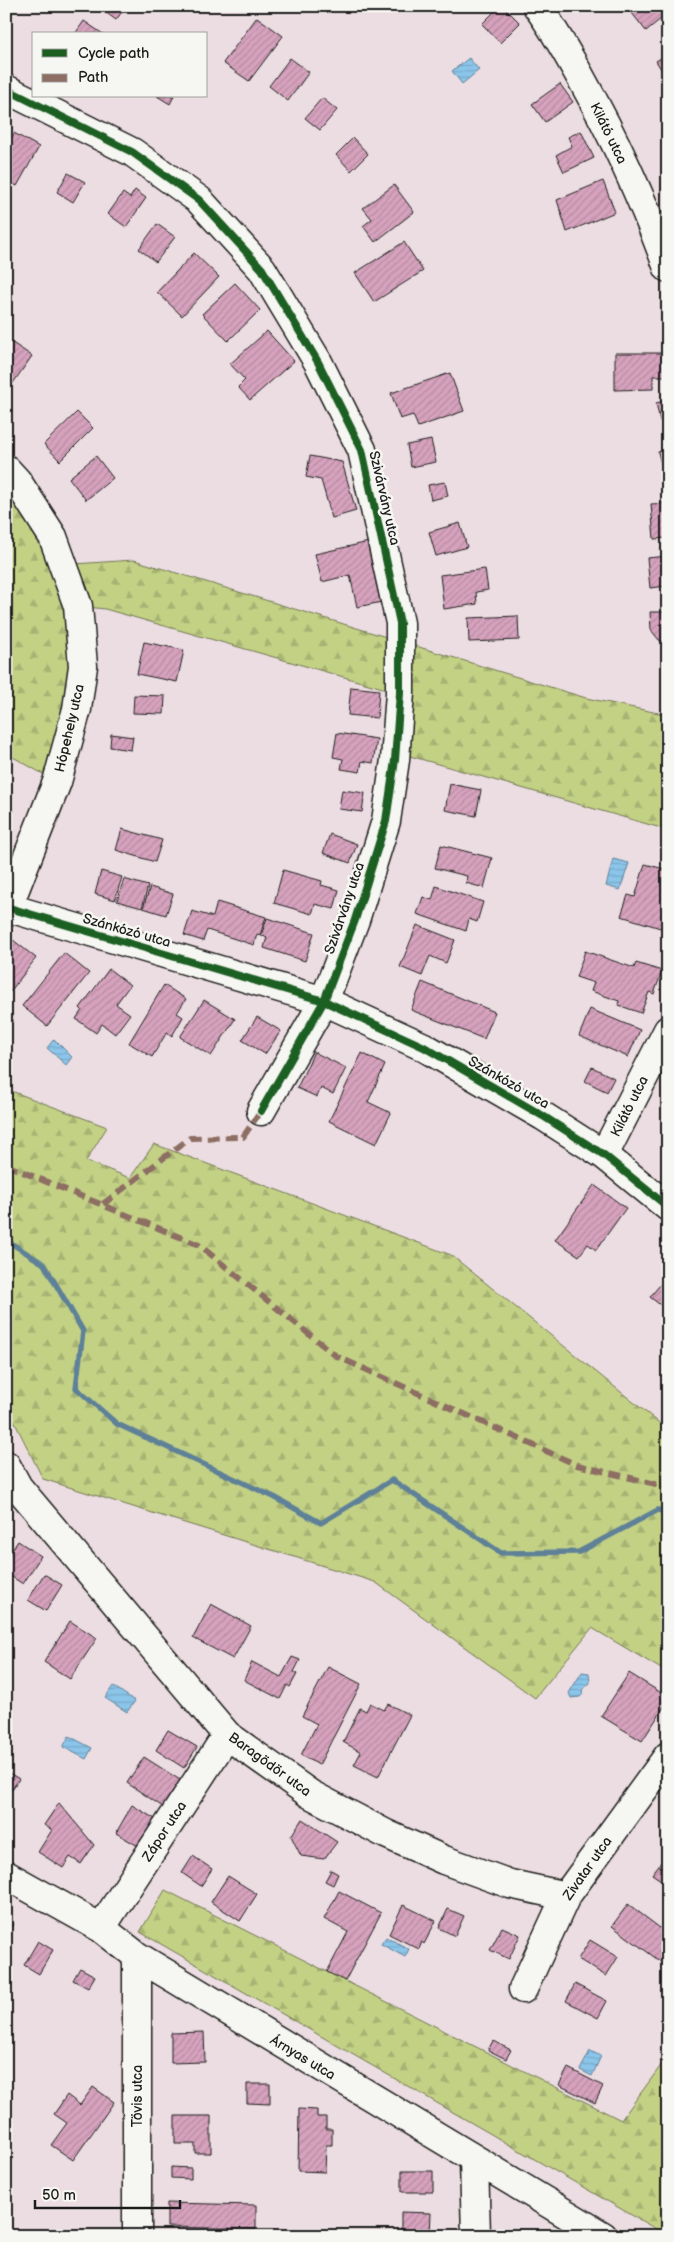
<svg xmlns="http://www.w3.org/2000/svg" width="674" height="2242" font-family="'Balsamiq Sans',sans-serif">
<defs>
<pattern id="forest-firs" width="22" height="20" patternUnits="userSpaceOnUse" patternTransform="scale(1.25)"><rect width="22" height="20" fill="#c3d185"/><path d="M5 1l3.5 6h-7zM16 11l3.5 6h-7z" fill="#a7b372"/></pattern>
<pattern id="water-rules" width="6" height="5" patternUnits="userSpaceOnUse" patternTransform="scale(1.25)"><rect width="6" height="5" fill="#8bc5ea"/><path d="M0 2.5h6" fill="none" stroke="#77a9c8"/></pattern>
<pattern id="building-hatch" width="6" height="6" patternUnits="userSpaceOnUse" patternTransform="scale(1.25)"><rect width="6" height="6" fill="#d6a2bd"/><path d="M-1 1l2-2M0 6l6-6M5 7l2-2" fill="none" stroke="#b78ba2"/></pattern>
</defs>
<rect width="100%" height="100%" fill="#ecdde2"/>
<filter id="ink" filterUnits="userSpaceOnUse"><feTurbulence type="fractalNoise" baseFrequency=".02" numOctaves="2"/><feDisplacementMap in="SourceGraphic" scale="10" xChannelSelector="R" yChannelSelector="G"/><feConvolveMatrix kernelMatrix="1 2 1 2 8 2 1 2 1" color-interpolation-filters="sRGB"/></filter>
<g filter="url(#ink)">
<path fill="url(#forest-firs)" stroke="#707650" d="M6,474L59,565L134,560L586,698L668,715V830L403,754L400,693L105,609L78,606L57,782L6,753Z
M6,1089L107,1127L86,1161L130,1178L154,1144L451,1255L668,1430V1673L592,1628L535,1698L375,1582L43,1479L6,1405Z
M165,1890L621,2120L668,2056V2236L140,1932Z"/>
<path fill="url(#water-rules)" stroke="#5f8198" d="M469,58L479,70L462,84L452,71Z
M613,859L629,863L620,890L606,886Z
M54,1039L72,1057L66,1065L47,1048Z
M582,1672L589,1673L590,1683L582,1690L583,1694L580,1697L571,1698L569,1693Z
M113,1686L135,1701L127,1712L105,1698Z
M69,1736L92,1748L86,1759L63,1747Z
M386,1937L409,1949L405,1957L381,1944Z
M590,2051L601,2056L592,2076L580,2070Z"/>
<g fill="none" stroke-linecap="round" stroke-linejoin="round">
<path stroke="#5f8198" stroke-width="5.5" d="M6,1240L44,1264L83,1331L76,1388L117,1424L274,1497L321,1523L392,1480L501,1553L579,1552L658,1510L668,1512"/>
</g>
<path fill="url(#building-hatch)" stroke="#1c1c1c" d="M97,6H126L116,20Z
M500,6H503L520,23L500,43L482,24Z
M631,6H668V13L646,31L628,8Z
M257,17L283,36L249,81L223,63Z
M84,21L103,34H75Z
M668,41V51L663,44Z
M668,54V80L656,61Z
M290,58L309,72L288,101L269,86Z
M560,84L573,102L545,122L532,104Z
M157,96H174L170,104Z
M322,98L337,110L320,130L305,118Z
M581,131L594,158L564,172L556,155L572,146L568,137Z
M14,133L39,147L17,186L6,180V146Z
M353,138L368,154L351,171L336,155Z
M68,173L85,182L73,202L57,192Z
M603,181L615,212L567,232L557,200Z
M394,185L414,212L375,242L363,226L372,219L363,208Z
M135,190L146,198L126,227L108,214L123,193L130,198Z
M157,224L175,237L156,262L139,249Z
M404,242L423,271L374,302L355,273Z
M194,253L219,277L182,316L157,292Z
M235,283L260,310L228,341L202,314Z
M267,331L294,361L250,400L238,387L245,380L230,364Z
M8,340L32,356L6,393V342Z
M615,353H668V376H653V389L615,390Z
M450,373L464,411L418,427L413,415L400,419L391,393Z
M668,400V419L660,421L656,403Z
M77,412L93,428L60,461L44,444Z
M431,440L436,462L411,467L407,445Z
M668,449V475L664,476L658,452Z
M96,456L113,478L86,500L69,478Z
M310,456L342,462L356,511L332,518L321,480L306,477Z
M445,482L448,496L431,500L428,485Z
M668,503V538L654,539L651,504Z
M460,523L467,547L436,556L429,532Z
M369,542L382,602L357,607L350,575L322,582L315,554Z
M668,556V598L667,586L650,588L647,558Z
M485,569L488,590L476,592L477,604L444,609L440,575Z
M650,612H668V643L659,640L651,630Z
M518,616L519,640L469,642L468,618Z
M144,642L184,650L177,682L137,674Z
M351,687L379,690L377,718L348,715Z
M134,695L165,696L164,714L133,713Z
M337,733L377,739L373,763L362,761L360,772L341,769L343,759L333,757Z
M111,734L133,737L131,750L110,747Z
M450,784L481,790L476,816L445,810Z
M342,790L365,793L362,812L339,809Z
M6,803L14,811L6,820Z
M122,829L162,840L155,862L116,850Z
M330,834L357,844L350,863L323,853Z
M441,845L492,858L484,888L466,883L467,876L435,868Z
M645,864L668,870V891L664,904L668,906L667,930L621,916L628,895L635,897Z
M283,870L322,881L321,885L339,890L334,909L315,904L312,914L274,903Z
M101,871L122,877L115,900L95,894Z
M124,879L148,886L142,908L117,901Z
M436,886L483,902L477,922L469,919L466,931L417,914L423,897L432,900Z
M150,887L173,894L166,915L143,908Z
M217,902L266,917L260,935L257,934L254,945L207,930L203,941L184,935L192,911L213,917Z
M267,918L314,933L305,961L264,948L267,937L261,936Z
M417,925L455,940L446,963L430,956L422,976L400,967Z
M13,940L36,958L10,992L6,989V948Z
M585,951L634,968L636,963L662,971L654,994L649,992L641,1013L618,1005L619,1001L591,991L594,983L576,977Z
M64,953L89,973L47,1026L22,1006Z
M109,969L130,985L116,1004L130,1014L115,1034L102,1024L96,1033L76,1019L82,1010L80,1008Z
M422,982L495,1012L484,1039L411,1010Z
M164,985L186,999L177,1013L183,1017L172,1036L167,1032L152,1057L129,1043Z
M204,1000L235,1019L211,1056L180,1037Z
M590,1009L640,1030L628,1057L579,1036Z
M257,1017L281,1031L265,1054L242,1040Z
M314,1052L346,1068L333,1094L321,1088L317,1097L297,1088Z
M362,1053L385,1065L368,1102L391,1113L376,1144L329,1121Z
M592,1067L614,1078L607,1092L585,1081Z
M594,1185L626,1208L596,1250L588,1244L579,1256L555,1240Z
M668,1275V1311L650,1297Z
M18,1541L41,1556L23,1584L6,1573V1559Z
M44,1574L62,1585L46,1611L28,1600Z
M211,1604L251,1626L233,1659L193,1638Z
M70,1621L97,1638L70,1679L44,1662Z
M292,1657L300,1660L294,1672L297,1674L290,1687L287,1685L280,1699L244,1680L252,1662L281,1677Z
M328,1667L361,1684L319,1765L301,1755L317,1724L302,1716Z
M629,1673L668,1697V1701L642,1741L601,1716Z
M370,1703L384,1710L388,1704L410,1715L378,1777L354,1765L361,1752L343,1742L360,1708L366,1711Z
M168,1730L197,1747L184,1768L156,1750Z
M144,1757L180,1780L163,1807L127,1783Z
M6,1771L19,1779L6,1798Z
M59,1803L94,1845L81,1864L70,1857L63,1868L38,1852L52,1830L44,1825Z
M132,1805L155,1819L138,1846L116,1833Z
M302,1819L337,1842L324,1859L301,1856L291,1836Z
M668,1853V1885L652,1874Z
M193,1856L212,1869L201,1886L182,1873Z
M331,1870L338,1874L333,1885L325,1881Z
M228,1876L257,1894L240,1921L211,1902Z
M339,1891L381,1913L345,1981L327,1972L348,1932L324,1919Z
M628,1904L668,1934V1961L665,1965L612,1926Z
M403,1905L436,1921L424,1944L422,1942L419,1949L389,1934Z
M448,1909L464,1916L455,1936L439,1928Z
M6,1920L13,1924L6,1936Z
M502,1927L520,1935L509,1959L490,1950Z
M590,1940L618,1957L606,1976L578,1959Z
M38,1941L53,1950L39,1974L24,1965Z
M80,1968L95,1976L88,1988L73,1980Z
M575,1984L607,2001L598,2018L566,2001Z
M204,2032L205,2062L171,2063V2033Z
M493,2041L511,2050L506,2059L488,2050Z
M568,2068L603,2086L595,2103L559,2085Z
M247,2084H270V2104L247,2103Z
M93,2087L114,2102L73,2160L51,2145L67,2123L54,2114L67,2095L80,2105Z
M299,2109L317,2110V2117H326V2129H332V2145H326L325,2172L298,2171Z
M175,2116H211V2153H195V2144H175Z
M171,2167L191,2168V2179L171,2178Z
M402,2171H433V2192H402Z
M167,2203L256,2205V2229L167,2227Z
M401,2212L431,2213L430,2236L401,2235Z
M501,2230H520V2236H501Z"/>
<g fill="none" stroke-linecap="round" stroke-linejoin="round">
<g stroke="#1c1c1c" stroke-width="31">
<path id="minor" d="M537,6C554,29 567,53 581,78C615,139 644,202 668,268
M6,89L132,152L199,200L262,269L318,362L362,450L400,623V693L395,760L386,821L355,920L324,1001L261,1111
M6,469L17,481L53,537L78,606L83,666L77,709L57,782L6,912
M6,907L324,1001L424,1047L543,1116L604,1155L668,1207
M604,1155L668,1030
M6,1465L18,1487
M6,1488L18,1487L227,1735L310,1794L386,1834L444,1860L510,1884L566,1896
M6,1875L101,1928L137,1956L603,2236
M101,1928L227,1735
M523,1989L566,1896L668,1756
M474,2160L476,2236
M137,2236V1956"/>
</g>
<use href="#minor" stroke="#f6f6f2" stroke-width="28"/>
<path stroke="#8d6e63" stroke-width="6" stroke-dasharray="12 6" stroke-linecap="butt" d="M6,1165L199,1245L336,1356L577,1465L668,1487
M103,1204L190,1138L243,1137L261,1111"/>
<g stroke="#f6f6f2" stroke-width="11">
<path id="cycleway" d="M6,89L132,152L199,200L262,269L318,362L362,450L400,623V693L395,760L386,821L355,920L324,1001L261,1111
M6,907L324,1001L424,1047L543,1116L604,1155L668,1207"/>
</g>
<use href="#cycleway" stroke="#1b5e20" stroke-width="8"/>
</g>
</g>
<g text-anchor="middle" stroke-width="5" stroke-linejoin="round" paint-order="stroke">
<g font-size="14" fill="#1c1c1c" stroke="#f6f6f2">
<text transform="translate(609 133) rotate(64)" y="5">Kilátó utca</text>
<text transform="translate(385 498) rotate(77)" y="5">Szivárvány utca</text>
<text transform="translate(69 728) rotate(-77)" y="5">Hópehely utca</text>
<text transform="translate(344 908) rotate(-71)" y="5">Szivárvány utca</text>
<text transform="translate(127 930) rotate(16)" y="5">Szánkózó utca</text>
<text transform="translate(509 1082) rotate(30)" y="5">Szánkózó utca</text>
<text transform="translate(629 1106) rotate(-63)" y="5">Kilátó utca</text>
<text transform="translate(270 1764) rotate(36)" y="5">Baragödör utca</text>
<text transform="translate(164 1831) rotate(-57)" y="5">Zápor utca</text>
<text transform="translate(587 1868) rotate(-55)" y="5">Zivatar utca</text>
<text transform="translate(303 2057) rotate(31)" y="5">Árnyas utca</text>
<text transform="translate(137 2096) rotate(-90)" y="5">Tövis utca</text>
</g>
</g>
<rect width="674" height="2242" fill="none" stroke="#f6f6f2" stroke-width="25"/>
<rect x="12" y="12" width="649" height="2217" fill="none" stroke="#1c1c1c" stroke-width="2" filter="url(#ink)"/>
<rect x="32" y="32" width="175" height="65" fill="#f6f6f2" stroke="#9f9f9c"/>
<rect x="42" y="49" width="25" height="8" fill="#1b5e20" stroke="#9f9f9c"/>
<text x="78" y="58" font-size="15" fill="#1c1c1c">Cycle path</text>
<rect x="42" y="74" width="25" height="8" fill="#8d6e63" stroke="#9f9f9c"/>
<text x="78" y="82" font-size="15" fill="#1c1c1c">Path</text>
<path d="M35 2200v8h145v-8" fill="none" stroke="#1c1c1c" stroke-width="2.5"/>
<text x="42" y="2200" font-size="15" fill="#1c1c1c" stroke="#f6f6f2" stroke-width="4" paint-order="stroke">50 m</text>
</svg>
